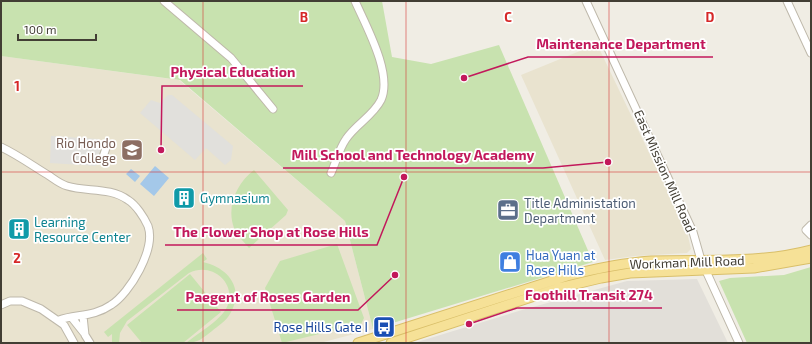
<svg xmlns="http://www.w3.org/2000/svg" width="812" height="344" font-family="'Exo 2',sans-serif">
<rect width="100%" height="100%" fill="#f0ede4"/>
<path fill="#e2dfd9" d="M697,279L728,343H414L522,310L627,281Z"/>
<path fill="#e9e3cf" d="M597,44L687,232L691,249L687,253L635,256L605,260L521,75Z
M1,56L179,80L345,221L373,329L320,343H1Z"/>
<path fill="#c8e2af" d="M1,1H382L392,57L431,64L499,45L593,262L373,329L345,221L180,80L1,56Z
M254,170L288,210L286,215L249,248C244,242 237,235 234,228C226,206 237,183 254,170Z
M337,244L364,318L361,324L282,343L265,288L280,261Z
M203,253L207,259L203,262C229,268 245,289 230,314C226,321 218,326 212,331C203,338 198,343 186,343C197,334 219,321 226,309C239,285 213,261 189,273L127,321L120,333L119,343H112V334L108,337L104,332Z
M811,267V343H747L719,281L730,278L784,275Z
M190,274L221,312L183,343H142L127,325Z"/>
<path fill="#e1e0dc" d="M168,95H172L233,146L231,160L225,165L206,148L195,160L140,113L151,100L160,103Z
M51,136L99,139V142L102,143L96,166L50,163Z"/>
<path fill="#a4c8e9" d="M155,166L169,178L154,196L140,184Z
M131,169L140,176L135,182L126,174Z"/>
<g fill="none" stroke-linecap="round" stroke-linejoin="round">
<g stroke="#beb8aa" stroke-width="9">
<path id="minor" d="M164,1L231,58L273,109
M586,1L693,232L701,260L739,343
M787,1L811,53
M1,147C18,155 33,166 48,175C54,179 60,184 67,186C87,192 110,187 128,200C136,205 144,217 148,226C156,249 130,293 111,305C94,317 76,314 59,320
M102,160L107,145
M331,173C336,162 339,149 346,139C356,124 373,116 381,100C393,74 366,26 355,1
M811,225L806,230L811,235
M1,305L10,301H22L41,309L64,325L74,343
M83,316L85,335L90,343
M72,318L84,333"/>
</g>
<g stroke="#d9bf69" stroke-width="11">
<path id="major" d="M358,343L567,276C594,269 622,263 651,261C705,259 758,264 811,250
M391,343L559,288L601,278L630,273L754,268L811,258"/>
</g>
<use href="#minor" stroke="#fff" stroke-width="7"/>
<use href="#major" stroke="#f6e197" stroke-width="9"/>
</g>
<path fill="none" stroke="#d62828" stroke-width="1" stroke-opacity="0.55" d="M203,1V343M406,1V343M609,1V343M1,172H811"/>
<defs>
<g id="university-square" transform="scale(1.15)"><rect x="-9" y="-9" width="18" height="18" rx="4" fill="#8d6e63" stroke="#fff"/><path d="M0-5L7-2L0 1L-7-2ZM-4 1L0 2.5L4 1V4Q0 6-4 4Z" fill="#fff"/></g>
<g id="building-square" transform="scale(1.15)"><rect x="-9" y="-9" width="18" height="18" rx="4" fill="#0f9aa8" stroke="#fff"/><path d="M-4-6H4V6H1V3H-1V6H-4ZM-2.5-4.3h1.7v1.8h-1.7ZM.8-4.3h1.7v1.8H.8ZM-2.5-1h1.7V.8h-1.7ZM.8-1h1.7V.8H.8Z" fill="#fff"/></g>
<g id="office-square" transform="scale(1.15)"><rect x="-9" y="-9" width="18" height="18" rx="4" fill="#5c6f8a" stroke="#fff"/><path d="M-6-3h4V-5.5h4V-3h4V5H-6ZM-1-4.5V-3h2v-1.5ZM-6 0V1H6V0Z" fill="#fff"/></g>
<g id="shop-square" transform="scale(1.15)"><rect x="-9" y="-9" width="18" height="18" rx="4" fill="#3f7fe0" stroke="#fff"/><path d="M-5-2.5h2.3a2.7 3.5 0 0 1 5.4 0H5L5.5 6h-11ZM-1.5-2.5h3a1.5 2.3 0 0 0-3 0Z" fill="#fff"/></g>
<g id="bus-square" transform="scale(1.15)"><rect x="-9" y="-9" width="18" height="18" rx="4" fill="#1a4fb4" stroke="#fff"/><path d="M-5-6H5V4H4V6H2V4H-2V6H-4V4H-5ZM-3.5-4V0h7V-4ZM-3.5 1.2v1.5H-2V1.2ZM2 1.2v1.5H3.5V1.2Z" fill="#fff"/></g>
</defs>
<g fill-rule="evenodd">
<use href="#university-square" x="132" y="150"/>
<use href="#building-square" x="184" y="198"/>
<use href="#office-square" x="508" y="210"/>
<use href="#building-square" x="19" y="229"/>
<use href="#shop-square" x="510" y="262"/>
<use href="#bus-square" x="384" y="327"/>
</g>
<g text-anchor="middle" stroke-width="3.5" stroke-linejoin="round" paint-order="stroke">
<g font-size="13" fill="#785e54" stroke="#fff" text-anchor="end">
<text x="116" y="148">Rio Hondo<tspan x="116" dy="15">College</tspan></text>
</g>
<g font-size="13" fill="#423e34" stroke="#fff">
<text transform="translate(665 171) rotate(66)" y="5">East Mission Mill Road</text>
<text transform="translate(687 262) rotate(-2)" y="5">Workman Mill Road</text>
</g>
<g font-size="13" fill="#0d838f" stroke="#fff" text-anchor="start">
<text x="200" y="203">Gymnasium</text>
<text x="34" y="227">Learning<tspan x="34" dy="15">Resource Center</tspan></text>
</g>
<g font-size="13" fill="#4e5e75" stroke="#fff" text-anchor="start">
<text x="524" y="208">Title Administation<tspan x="524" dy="15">Department</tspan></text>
</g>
<g font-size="13" fill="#366cbe" stroke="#fff" text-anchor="start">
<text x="526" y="260">Hua Yuan at<tspan x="526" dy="15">Rose Hills</tspan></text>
</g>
<g font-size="13" fill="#164399" stroke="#fff" text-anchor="end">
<text x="368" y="332">Rose Hills Gate I</text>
</g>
</g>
<g font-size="13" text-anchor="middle" font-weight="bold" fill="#d62828" stroke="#fff" stroke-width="3.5" stroke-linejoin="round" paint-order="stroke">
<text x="304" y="22">B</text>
<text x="508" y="22">C</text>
<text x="710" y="22">D</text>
<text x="17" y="91">1</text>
<text x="17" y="263">2</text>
</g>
<path fill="none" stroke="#c2185b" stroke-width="1.5" d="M464 78L528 57H713M161 150L162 86H303M608 162L543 168H283M404 177L377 245H165M469 324L517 308H662M395 275L358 310H177"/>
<g fill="#c2185b" stroke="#fff" stroke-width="1.5">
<circle cx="464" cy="78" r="4"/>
<circle cx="161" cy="150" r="4"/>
<circle cx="608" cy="162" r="4"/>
<circle cx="404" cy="177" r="4"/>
<circle cx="469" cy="324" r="4"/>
<circle cx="395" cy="275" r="4"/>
</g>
<g font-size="14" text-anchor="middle" font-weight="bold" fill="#c2185b" stroke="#fff" stroke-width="3.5" stroke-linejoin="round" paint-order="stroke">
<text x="621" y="49">Maintenance Department</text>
<text x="233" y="77">Physical Education</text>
<text x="413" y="160">Mill School and Technology Academy</text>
<text x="271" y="237">The Flower Shop at Rose Hills</text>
<text x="589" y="300">Foothill Transit 274</text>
<text x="268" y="302">Paegent of Roses Garden</text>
</g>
<rect width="812" height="344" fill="none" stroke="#423e34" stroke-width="4"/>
<path d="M18 34v6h78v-6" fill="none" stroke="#423e34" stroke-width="2"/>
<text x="24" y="34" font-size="12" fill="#423e34" stroke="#ffffff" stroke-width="3" paint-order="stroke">100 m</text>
</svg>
